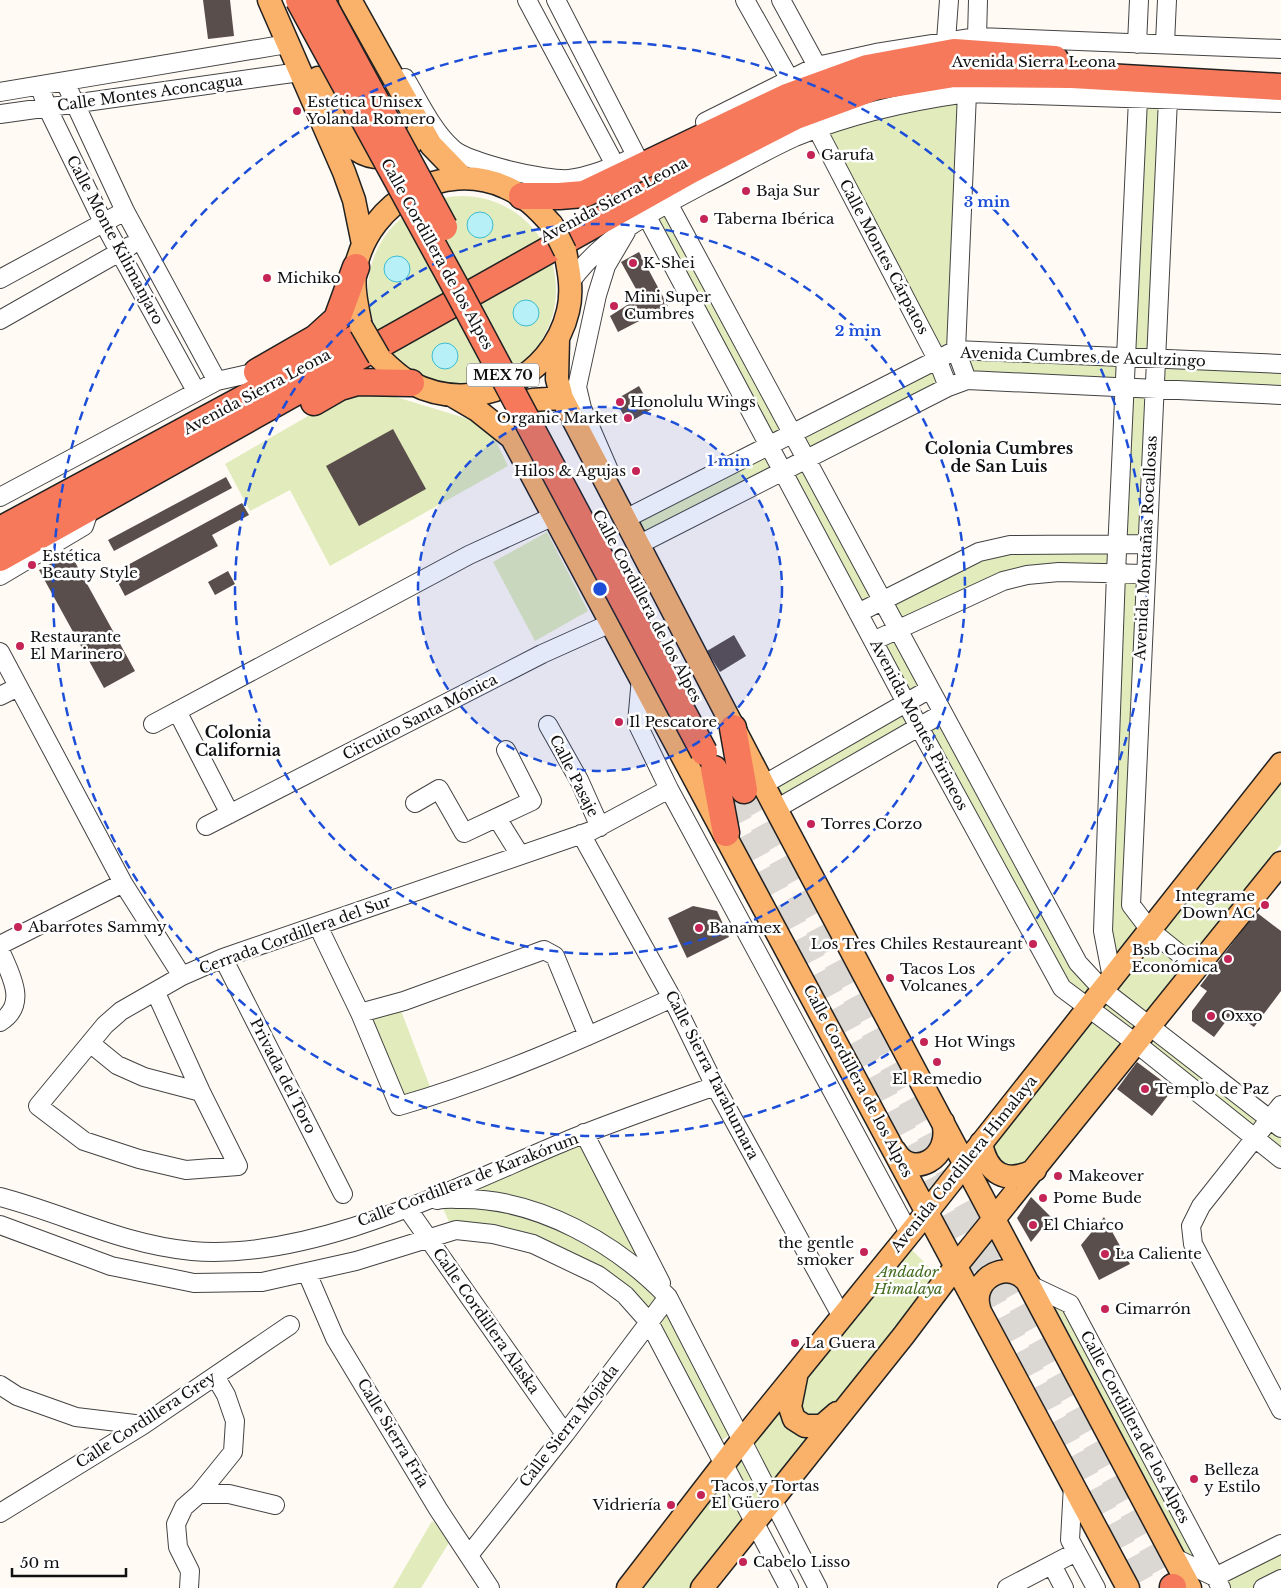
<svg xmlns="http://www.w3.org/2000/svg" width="1281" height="1588" font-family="'Libre Baskerville',serif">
<rect width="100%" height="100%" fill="#fffaf4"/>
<path fill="#e1ebbc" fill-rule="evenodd" d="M967,93L956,350L1126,358L1138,99H1168L1155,358L1281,364V395L1154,389L1146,544H1117L1116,572L1145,574L1131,905L1150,930L1112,978L1103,931L1116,573L1027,575L898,630L930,689L907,703L919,727L943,713L1103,990L1089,1008L1062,988L919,727L776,809L763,785L906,703L873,641L898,630L882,601L858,613L783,471L638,545L625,519L768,444L646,215L668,203L791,432L938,360L817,129ZM956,351L967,380L1125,388L1117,544L979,552L882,600L806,459L948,387L939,361ZM1126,358L1155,359L1153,389L1125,388ZM792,433L805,459L783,471L769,445Z
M368 290a94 94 0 1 1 188 0a94 94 0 1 1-188 0Z
M360,386L488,425L508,466L330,566L290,490L250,511L225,464Z
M547,532L588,611L535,641L493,562Z
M1281,771V844L1025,1167L1015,1169L995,1160L988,1141Z
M400,1008L432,1092L399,1100L368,1019Z
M1150,1027L1281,1128V1159L1137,1044Z
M583,1138L732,1433L716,1444L648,1315L537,1238L498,1226L462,1223L450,1224L438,1197Z
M908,1246L939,1277L690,1588H637Z
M1049,1300L1065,1309L1197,1561L1185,1554Z
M432,1521L453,1536L421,1588H393Z
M1281,1544V1579L1263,1588H1218L1212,1579Z"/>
<path fill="#b7f0f7" stroke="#3dbcd0" d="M467 225a13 13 0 1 1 26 0a13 13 0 1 1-26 0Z
M384 269a13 13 0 1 1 26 0a13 13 0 1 1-26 0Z
M513 313a13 13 0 1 1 26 0a13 13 0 1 1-26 0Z
M432 356a13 13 0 1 1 26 0a13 13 0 1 1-26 0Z"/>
<path fill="#5a4e4c" d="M203,0H230L234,36L208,39Z
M639,252L668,306L618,332L610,316L635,300L636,289L621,262Z
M639,386L652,409L628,423L615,400Z
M393,429L426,489L359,526L326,466Z
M226,477L232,488L114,551L108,540Z
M242,503L249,515L212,535L218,546L125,596L113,573Z
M70,553L135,671L104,688L39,570Z
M228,571L235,584L215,595L208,582Z
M734,635L746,656L720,672L707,651Z
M693,906L717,911L729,937L687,958L668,918Z
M1256,912L1281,931V991L1254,1027L1233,1012L1214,1037L1192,1021V1011L1207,991L1200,986Z
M1137,1062L1173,1089L1152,1116L1117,1089Z
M1031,1197L1051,1217L1031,1242L1017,1218Z
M1104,1217L1130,1264L1099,1280L1081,1245Z"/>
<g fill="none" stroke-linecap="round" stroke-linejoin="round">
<path stroke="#dbd7d2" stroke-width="26" stroke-dasharray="26 13" stroke-linecap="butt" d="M744,790L1173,1587
M728,800L1145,1588"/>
<g stroke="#434343" stroke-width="20">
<path id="minor" d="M527,0L621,176
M556,0L642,167
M745,0L790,80
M781,0L817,66
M977,37L978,0
M946,41L949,0
M1165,43L1167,0
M1137,44L1139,0
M405,78C419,101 432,130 452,148C467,163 547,181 569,179C587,177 614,167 630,159
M65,82L125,211L217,381
M40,87L47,107L103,222L196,391
M0,92L287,44
M1168,99L1131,905L1150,930L1197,968
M0,114L300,72
M705,122L817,66L876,53L977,37L1281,49
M817,129L938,361L948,387
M668,203L1078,963L1103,990L1281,1128
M646,215L919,727L1062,988L1137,1044L1281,1159
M0,279L125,211
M571,281C606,234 653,211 704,184C734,169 764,151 795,137C850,114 909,101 967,93L1281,103
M0,320L130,246
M967,380L956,350L967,93
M608,468L582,408L577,387L597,295L606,266L626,232
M0,497L217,381L257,372
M625,519L956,350L1281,364
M638,545L948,387L967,380L1281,395
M0,576L84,526L90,508
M858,613L979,552L1010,545L1146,544
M873,641L1003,581L1027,575L1059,572L1145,574
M0,652L123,883L182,976
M641,678L637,723L669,789L909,1233
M0,696L18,687
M177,711L230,814
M153,724L469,555L554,516
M548,725L579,780L600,827
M763,785L930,689
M415,803L439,789L464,833L532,801L506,750
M776,809L943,713
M497,818L520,855
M206,826L542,654L611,623
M581,834L672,998L715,1086L842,1317
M318,926L360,1013L399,1106C493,1079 583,1039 672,998
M0,945L123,883
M0,950C10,974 29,1004 0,1022
M223,958L343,1194
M1112,978L1103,931L1116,573L1138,99
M156,993L201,1092L238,1166L186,1170L139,1159L84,1141L38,1106L105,1025L121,1011L182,976L223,958L591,831L669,789
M360,1013L404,1001L544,950L555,956L588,1036
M90,1043L117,1065L144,1077L201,1092
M1281,1105L1201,1206L1191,1226L1193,1244L1281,1410
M584,1133L661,1283
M0,1197C65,1214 124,1245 192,1251C313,1261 456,1187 566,1141C615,1121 665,1104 715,1086
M437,1200C445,1198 455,1199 463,1199C539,1199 617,1244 668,1297L818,1588
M407,1208L565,1434
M0,1225L111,1266L194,1283L262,1282L356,1261L456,1230L493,1234L533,1244L598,1275L625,1295L649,1322L789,1588
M307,1273L335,1338L438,1509L490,1588
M1030,1285L1070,1304L1221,1588
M0,1385L17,1396L76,1417L143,1425
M1073,1485L1070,1540L1096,1588
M199,1494H229L275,1505
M0,1513L143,1425L290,1325
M469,1555L565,1434L668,1297
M1175,1558L1215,1577L1281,1544
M1052,1565L1064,1588
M189,1588L190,1571L178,1547L176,1524L184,1507L199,1494L233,1452L235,1421L226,1395L215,1376
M1007,1588L1076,1552
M1263,1588L1281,1579"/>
</g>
<g stroke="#212121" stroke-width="25">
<path id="major" d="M269,0L344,172L354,200L363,244
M350,0L431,145L463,178
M318,78C326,94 345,141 357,150C366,156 377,158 387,157C405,156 413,142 420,128
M361,326C357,306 352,286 356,266C370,202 443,159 505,187C524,195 538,209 552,225
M558,339L557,379L562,398L776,809L1190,1588
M379,357C389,367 399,377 411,383C474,416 552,380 568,311C573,291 569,271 565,251
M453,396L477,410L512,438L1128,1588
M515,425L517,414L532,400L562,398
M981,1143C987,1174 1006,1185 1035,1170
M895,1151C911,1180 953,1159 943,1122
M979,1308C970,1277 1011,1257 1029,1284
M796,1377L790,1407L794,1419L805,1426H822L837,1413
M628,1588L743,1439L927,1212L1281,764
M702,1588L904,1335L956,1266L1281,863"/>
</g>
<g stroke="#212121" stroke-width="29">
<path id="highway" d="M522,196H559L584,194L787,97L867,68L954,52L1055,59
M257,372L316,338L337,319L356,267
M314,402L340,387L357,382L411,383
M0,530L360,336
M0,558L691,170L796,116L875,87L954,74L1072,75L1281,87
M733,728L744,790
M714,769L726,833
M1173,1587V1588"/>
</g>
<use href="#minor" stroke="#fff" stroke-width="18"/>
<use href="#major" stroke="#fab169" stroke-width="22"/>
<use href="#highway" stroke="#f6795b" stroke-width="26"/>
<g stroke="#212121" stroke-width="25" stroke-linecap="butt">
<path id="major-bridge" d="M552,225L565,251
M361,326L379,357"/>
</g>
<g stroke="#212121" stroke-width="29" stroke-linecap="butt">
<path id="highway-bridge" d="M299,0L459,293L704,752
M321,0L444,227"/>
</g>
<use href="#major-bridge" stroke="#fab169" stroke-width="22"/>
<use href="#highway-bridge" stroke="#f6795b" stroke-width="26"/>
</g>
<circle cx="600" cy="589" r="182" fill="#1d4ed8" fill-opacity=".12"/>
<g fill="none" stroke="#1d4ed8" stroke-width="2.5" stroke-dasharray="9 6">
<circle cx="600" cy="589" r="182"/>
<circle cx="600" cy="589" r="365"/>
<circle cx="600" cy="589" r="547"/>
</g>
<g fill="#c42456" stroke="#fff" stroke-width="2">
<circle cx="297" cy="111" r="5"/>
<circle cx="811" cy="155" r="5"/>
<circle cx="746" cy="191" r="5"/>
<circle cx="704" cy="219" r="5"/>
<circle cx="633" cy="263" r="5"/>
<circle cx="267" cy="278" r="5"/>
<circle cx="614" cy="306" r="5"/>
<circle cx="620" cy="402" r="5"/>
<circle cx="628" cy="418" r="5"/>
<circle cx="636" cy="471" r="5"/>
<circle cx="32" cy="565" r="5"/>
<circle cx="20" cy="646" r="5"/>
<circle cx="619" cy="722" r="5"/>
<circle cx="811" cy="824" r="5"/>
<circle cx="1265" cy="905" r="5"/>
<circle cx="18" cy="927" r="5"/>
<circle cx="699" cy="928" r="5"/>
<circle cx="1033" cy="944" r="5"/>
<circle cx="1228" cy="959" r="5"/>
<circle cx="890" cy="978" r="5"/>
<circle cx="1211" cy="1016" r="5"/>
<circle cx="924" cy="1042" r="5"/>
<circle cx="937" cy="1062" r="5"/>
<circle cx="1145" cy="1089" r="5"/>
<circle cx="1058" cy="1176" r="5"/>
<circle cx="1043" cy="1198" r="5"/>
<circle cx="1033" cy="1225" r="5"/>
<circle cx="864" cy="1252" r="5"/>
<circle cx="1105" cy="1254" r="5"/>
<circle cx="1105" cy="1309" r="5"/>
<circle cx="795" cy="1343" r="5"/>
<circle cx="1194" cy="1479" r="5"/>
<circle cx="701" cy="1495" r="5"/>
<circle cx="671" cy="1505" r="5"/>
<circle cx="743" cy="1562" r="5"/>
</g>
<g text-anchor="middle" stroke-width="5" stroke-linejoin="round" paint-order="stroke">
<rect fill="#fff" stroke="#585858" stroke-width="1" x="467" y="363.5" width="72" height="23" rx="4"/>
<g font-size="14" font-weight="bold" fill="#101010">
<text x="503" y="380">MEX 70</text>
</g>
<g font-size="15" fill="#101010" stroke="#fff">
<text x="1034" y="67">Avenida Sierra Leona</text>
<text transform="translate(150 93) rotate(-8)" y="5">Calle Montes Aconcagua</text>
<text transform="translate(614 200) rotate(-28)" y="5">Avenida Sierra Leona</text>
<text transform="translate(115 240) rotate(62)" y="5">Calle Monte Kilimanjaro</text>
<text transform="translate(437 254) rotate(61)" y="5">Calle Cordillera de los Alpes</text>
<text transform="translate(884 257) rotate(62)" y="5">Calle Montes Cárpatos</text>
<text transform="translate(1083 357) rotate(2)" y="5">Avenida Cumbres de Acultzingo</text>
<text transform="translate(257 392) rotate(-28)" y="5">Avenida Sierra Leona</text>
<text transform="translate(1146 548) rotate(-87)" y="5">Avenida Montañas Rocallosas</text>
<text transform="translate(647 606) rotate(62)" y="5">Calle Cordillera de los Alpes</text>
<text transform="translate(420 717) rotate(-27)" y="5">Circuito Santa Mónica</text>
<text transform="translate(919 725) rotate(62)" y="5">Avenida Montes Pirineos</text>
<text transform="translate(574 776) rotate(63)" y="5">Calle Pasaje</text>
<text transform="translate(295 935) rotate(-20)" y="5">Cerrada Cordillera del Sur</text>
<text transform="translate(712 1075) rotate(63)" y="5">Calle Sierra Tarahumara</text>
<text transform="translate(283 1076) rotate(63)" y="5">Privada del Toro</text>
<text transform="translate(858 1081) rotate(62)" y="5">Calle Cordillera de los Alpes</text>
<text transform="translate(964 1164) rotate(-51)" y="5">Avenida Cordillera Himalaya</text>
<text transform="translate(468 1180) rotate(-21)" y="5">Calle Cordillera de Karakórum</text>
<text transform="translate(486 1321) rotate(55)" y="5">Calle Cordillera Alaska</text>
<text transform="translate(146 1420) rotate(-33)" y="5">Calle Cordillera Grey</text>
<text transform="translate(569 1426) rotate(-52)" y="5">Calle Sierra Mojada</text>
<text transform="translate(1135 1427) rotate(62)" y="5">Calle Cordillera de los Alpes</text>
<text transform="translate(393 1433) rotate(59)" y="5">Calle Sierra Fría</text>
</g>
<g font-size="15" fill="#101010" stroke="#fff" text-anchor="start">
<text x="307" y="107">Estética Unisex<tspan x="307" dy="17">Yolanda Romero</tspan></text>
<text x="821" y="160">Garufa</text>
<text x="756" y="196">Baja Sur</text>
<text x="714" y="224">Taberna Ibérica</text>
<text x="643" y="268">K-Shei</text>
<text x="277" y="283">Michiko</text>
<text x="624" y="302">Mini Super<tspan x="624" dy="17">Cumbres</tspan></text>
<text x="630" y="407">Honolulu Wings</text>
<text x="618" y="423" text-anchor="end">Organic Market</text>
<text x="626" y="476" text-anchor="end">Hilos &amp; Agujas</text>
<text x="42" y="561">Estética<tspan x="42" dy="17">Beauty Style</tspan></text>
<text x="30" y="642">Restaurante<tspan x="30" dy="17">El Marinero</tspan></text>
<text x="629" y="727">Il Pescatore</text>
<text x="821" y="829">Torres Corzo</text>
<text x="1255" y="901" text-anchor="end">Integrame<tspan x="1255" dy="17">Down AC</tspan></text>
<text x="28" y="932">Abarrotes Sammy</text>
<text x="709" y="933">Banamex</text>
<text x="1023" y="949" text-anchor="end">Los Tres Chiles Restaureant</text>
<text x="1218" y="955" text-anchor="end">Bsb Cocina<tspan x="1218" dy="17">Económica</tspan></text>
<text x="900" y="974">Tacos Los<tspan x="900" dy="17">Volcanes</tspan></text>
<text x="1221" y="1021">Oxxo</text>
<text x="934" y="1047">Hot Wings</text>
<text x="937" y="1084" text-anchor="middle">El Remedio</text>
<text x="1155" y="1094">Templo de Paz</text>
<text x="1068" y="1181">Makeover</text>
<text x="1053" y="1203">Pome Bude</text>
<text x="1043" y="1230">El Chiarco</text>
<text x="854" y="1248" text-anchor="end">the gentle<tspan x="854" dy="17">smoker</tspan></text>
<text x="1115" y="1259">La Caliente</text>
<text x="1115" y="1314">Cimarrón</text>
<text x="805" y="1348">La Guera</text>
<text x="1204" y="1475">Belleza<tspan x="1204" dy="17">y Estilo</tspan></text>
<text x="711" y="1491">Tacos y Tortas<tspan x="711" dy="17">El Güero</tspan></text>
<text x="661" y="1510" text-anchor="end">Vidriería</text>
<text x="753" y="1567">Cabelo Lisso</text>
</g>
<g font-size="15" font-style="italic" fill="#426b1e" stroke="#fff">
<text x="908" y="1277">Andador<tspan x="908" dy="17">Himalaya</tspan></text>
</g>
<g font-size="16" font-weight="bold" fill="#101010" stroke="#fff">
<text x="999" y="454">Colonia Cumbres<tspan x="999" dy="18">de San Luis</tspan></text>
<text x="238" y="738">Colonia<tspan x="238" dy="18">California</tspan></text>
</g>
</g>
<circle cx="600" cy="589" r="8" fill="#1d4ed8" stroke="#fff" stroke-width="2.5"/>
<g font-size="15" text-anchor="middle" font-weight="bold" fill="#1d4ed8" stroke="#fff" stroke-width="5" stroke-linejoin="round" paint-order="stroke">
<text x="987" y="207">3 min</text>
<text x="858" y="336">2 min</text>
<text x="729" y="466">1 min</text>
</g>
<path d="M12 1568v8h114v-8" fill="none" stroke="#101010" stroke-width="2.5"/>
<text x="20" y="1568" font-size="15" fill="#101010" stroke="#ffffff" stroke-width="4" paint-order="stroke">50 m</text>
</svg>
